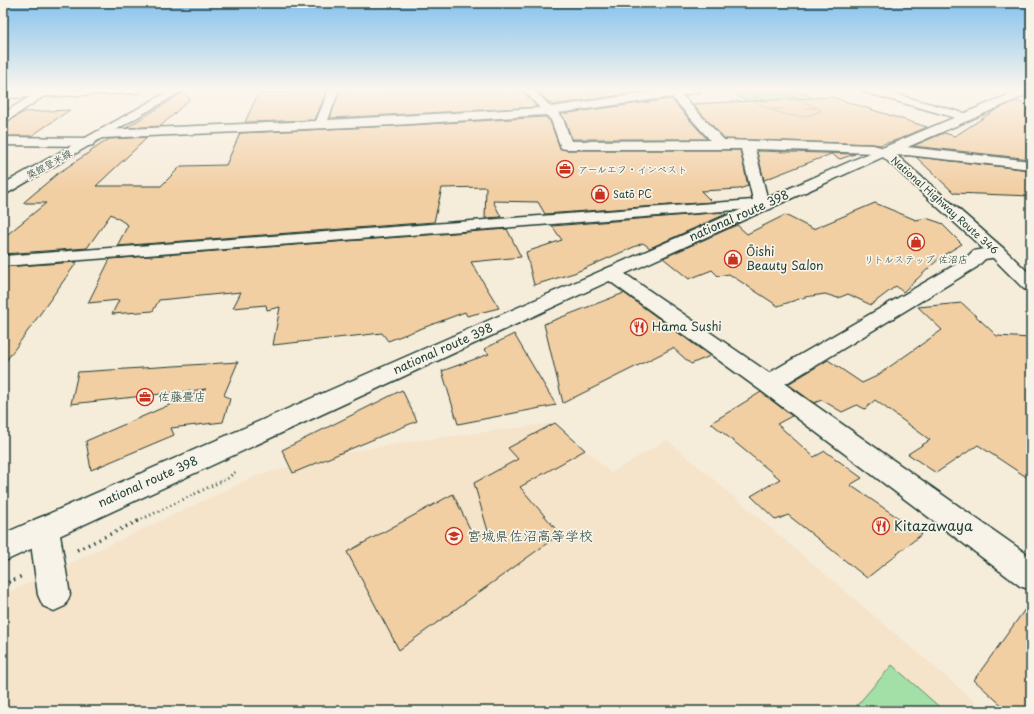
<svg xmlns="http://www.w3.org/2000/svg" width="1034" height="714" font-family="'Playpen Sans','Klee One',sans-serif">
<rect width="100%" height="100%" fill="#f6ecda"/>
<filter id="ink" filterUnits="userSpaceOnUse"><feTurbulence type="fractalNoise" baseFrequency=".025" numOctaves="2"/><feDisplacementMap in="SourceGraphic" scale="8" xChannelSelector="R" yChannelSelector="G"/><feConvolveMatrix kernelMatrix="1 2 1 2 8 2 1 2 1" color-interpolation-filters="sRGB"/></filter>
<g filter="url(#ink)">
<path fill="#f5e3ca" d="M555,423L611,473L667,440L986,711H3V595L254,477L331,455L415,441Z"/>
<path fill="#a2e0a7" stroke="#608e6e" d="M726,90H794L811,96L837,116L776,117Z
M892,665L944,711H852Z"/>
<path fill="#f2cea3" stroke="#1f3d34" d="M327,90L315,120L245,122L258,94Z
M340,90H522L537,107L330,118Z
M536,90H657L552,105Z
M184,92L190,99L161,126L126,128Z
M832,97L927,127L897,140L880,145L873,144L725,139L692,104Z
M671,99L707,139H572L564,118L561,114Z
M1016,101L1031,107V159L913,146L944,133L955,136L997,109Z
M70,110L31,136H3V124L24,112Z
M545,117L550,121L560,148L566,150H740L748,186L739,189L701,191L712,202L545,214L538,202L493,201L501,217L485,218L486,187L442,188L434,222L117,246L128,225L111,214L87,248L3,254V238L46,203H23L57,174L109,139L148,137L96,186H161L181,166L226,165L240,133L394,126Z
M757,151L855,154L840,159L831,154L764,180Z
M916,157L1031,170V196L954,193Z
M875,203L916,220L926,218L941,223L962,244L942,256L903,292L896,286L871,305L848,294L838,298L825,294L805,297L778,306L729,274L718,276L712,270L689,279L663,258L737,225L747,234L785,215L813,229Z
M724,212L726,214L650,248L643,243L574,273L534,285L526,252L562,240L552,226Z
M507,229L521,257L471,262L499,308L467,316L465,312L388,341L382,333L273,345L280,307L267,310L266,305L233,308L241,292L159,300L153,311L112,314L119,300L88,303L110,259Z
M77,262L30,328L3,365V267Z
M624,293L710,356L691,364L673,348L563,403L544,324Z
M962,303L997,336L1031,338V480L978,445L936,473L908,454L930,440L875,400L865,409L857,405L842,412L822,400L814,403L788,384L828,360L862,383L875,377L942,330L918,307Z
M514,334L556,405L458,424L442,371L489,354L484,349Z
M238,362L224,395L230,399L223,422L171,428L174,435L91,470L86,441L206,389L71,404L78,372Z
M402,390L417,421L293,473L282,450Z
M761,392L792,416L777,424L814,457L825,451L862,478L850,485L922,534L867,578L788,515L776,520L751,496L780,479L711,423Z
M555,423L585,450L520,487L560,534L399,650L347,552L453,494L474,537L488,531L474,483L518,459L508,448Z
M1031,601V711H1008L974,680Z"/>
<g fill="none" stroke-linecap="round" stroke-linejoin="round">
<g stroke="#1f3d34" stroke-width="3">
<path id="minor" d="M329,90H339L328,120L540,108L523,90H534L551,107L667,90H700L699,92L682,95L724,140L873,145L885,148L907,147L1031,161V169L907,155L885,156L873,153L755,149L767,197L776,204C770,213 759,211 750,209L3,266V256L753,200L741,149H566L561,148L560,145L551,120L546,115L394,125L103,138L99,137L97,134L99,131L103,130L316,121ZM672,97L710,140L571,141L563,119L558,113Z
M863,90H880L971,115L973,117L971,119L967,121L864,92Z
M40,91L44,92L45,94L44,96L7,121L3,122V113Z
M3,137L88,138L93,139L94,142L93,145L88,146L3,145Z
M997,247L1003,248L1006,252L1003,256L985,259L977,267L785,384L1031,557V590L1020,586L760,390L604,277L602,273L604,269L611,267L618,269L769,373L965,259L973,251Z
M44,516L54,520L59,529L70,595L65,606L54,611L43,606L38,595L29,529L34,520Z"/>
</g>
<g stroke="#1f3d34" stroke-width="3">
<path id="major" d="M51,90H141L136,93L3,98V92Z
M171,90H184L8,193L3,194V184Z"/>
</g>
<g stroke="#1f3d34" stroke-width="3">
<path id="highway" d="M1020,90H1031V93L894,153L1003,248L1031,275V291L1024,289L991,256L883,157L618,277L3,562V534L858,158Z"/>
</g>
<path stroke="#1f3d34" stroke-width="1.5" stroke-dasharray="0.5 1.5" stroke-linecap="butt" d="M754,90L766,93L792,96L821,110C801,124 774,112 755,101V97L763,94
M806,108H815
M772,109H783"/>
<path stroke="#1f3d34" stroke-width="3" stroke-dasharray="1 3.5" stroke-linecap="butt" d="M138,521L228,478L237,470"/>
<path stroke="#1f3d34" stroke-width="3.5" stroke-dasharray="1.5 4.5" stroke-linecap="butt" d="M77,550L140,520
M3,585L22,576"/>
<use href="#minor" fill="#f7f3e8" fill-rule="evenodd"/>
<use href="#major" fill="#f7f3e8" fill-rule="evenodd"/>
<use href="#highway" fill="#f7f3e8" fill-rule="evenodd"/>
</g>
</g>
<linearGradient id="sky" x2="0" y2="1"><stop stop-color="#86c2ed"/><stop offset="0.47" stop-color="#fbf6ee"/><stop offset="1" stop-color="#fbf6ee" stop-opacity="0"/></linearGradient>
<rect width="1034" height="190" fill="url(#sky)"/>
<defs>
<g id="office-ring" transform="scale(0.9)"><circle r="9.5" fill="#f7f3e8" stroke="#c8321e" stroke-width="1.5"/><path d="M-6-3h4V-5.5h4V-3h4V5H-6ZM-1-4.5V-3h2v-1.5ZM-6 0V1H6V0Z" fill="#c8321e"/></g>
<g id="shop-ring" transform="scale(0.9)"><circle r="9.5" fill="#f7f3e8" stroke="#c8321e" stroke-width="1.5"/><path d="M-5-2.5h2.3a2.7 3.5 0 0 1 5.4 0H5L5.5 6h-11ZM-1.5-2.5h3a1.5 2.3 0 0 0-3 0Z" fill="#c8321e"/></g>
<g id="restaurant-ring" transform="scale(0.9)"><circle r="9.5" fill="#f7f3e8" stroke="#c8321e" stroke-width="1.5"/><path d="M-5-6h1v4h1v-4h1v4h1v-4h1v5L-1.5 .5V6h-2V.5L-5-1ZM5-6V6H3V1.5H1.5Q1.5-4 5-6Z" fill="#c8321e"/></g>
<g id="school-ring" transform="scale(0.9)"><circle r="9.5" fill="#f7f3e8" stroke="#c8321e" stroke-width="1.5"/><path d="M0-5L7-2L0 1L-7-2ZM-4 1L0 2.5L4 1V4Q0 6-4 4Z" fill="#c8321e"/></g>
</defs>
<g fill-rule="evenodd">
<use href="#office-ring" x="565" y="169"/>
<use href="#shop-ring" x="600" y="194"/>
<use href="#shop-ring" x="916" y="242"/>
<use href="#shop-ring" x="733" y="259"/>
<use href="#restaurant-ring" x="639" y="327"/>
<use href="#office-ring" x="145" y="397"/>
<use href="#restaurant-ring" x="881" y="526"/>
<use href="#school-ring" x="454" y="536"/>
</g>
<g text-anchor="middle" stroke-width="3.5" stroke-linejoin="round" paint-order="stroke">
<g font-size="10" fill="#1f3d34" stroke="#f7f3e8">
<text transform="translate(49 164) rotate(-29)" y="4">築館登米線</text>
<text transform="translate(945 205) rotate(42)" y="4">National Highway Route 346</text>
</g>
<g font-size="10" fill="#1f3d34" stroke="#f7f3e8" text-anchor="start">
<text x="578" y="173">アールエフ・インベスト</text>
<text x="613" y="198">Satō PC</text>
<text x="916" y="263" text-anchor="middle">リトルステップ 佐沼店</text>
</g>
<g font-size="12" fill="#1f3d34" stroke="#f7f3e8">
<text transform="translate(739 216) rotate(-24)" y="4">national route 398</text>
<text transform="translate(443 349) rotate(-24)" y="4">national route 398</text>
<text transform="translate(148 482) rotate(-24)" y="4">national route 398</text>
</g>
<g font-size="12" fill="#1f3d34" stroke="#f7f3e8" text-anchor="start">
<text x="746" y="256">Ōishi<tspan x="746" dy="14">Beauty Salon</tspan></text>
<text x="652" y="331">Hama Sushi</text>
<text x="158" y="401">佐藤畳店</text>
</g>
<g font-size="14" fill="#1f3d34" stroke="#f7f3e8" text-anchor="start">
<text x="894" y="531">Kitazawaya</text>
<text x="467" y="541">宮城県佐沼高等学校</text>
</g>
</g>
<rect width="1034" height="714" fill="none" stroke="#f7f3e8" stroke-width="16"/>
<rect x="8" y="8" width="1018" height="698" fill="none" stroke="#1f3d34" stroke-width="1.5" filter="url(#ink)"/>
</svg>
